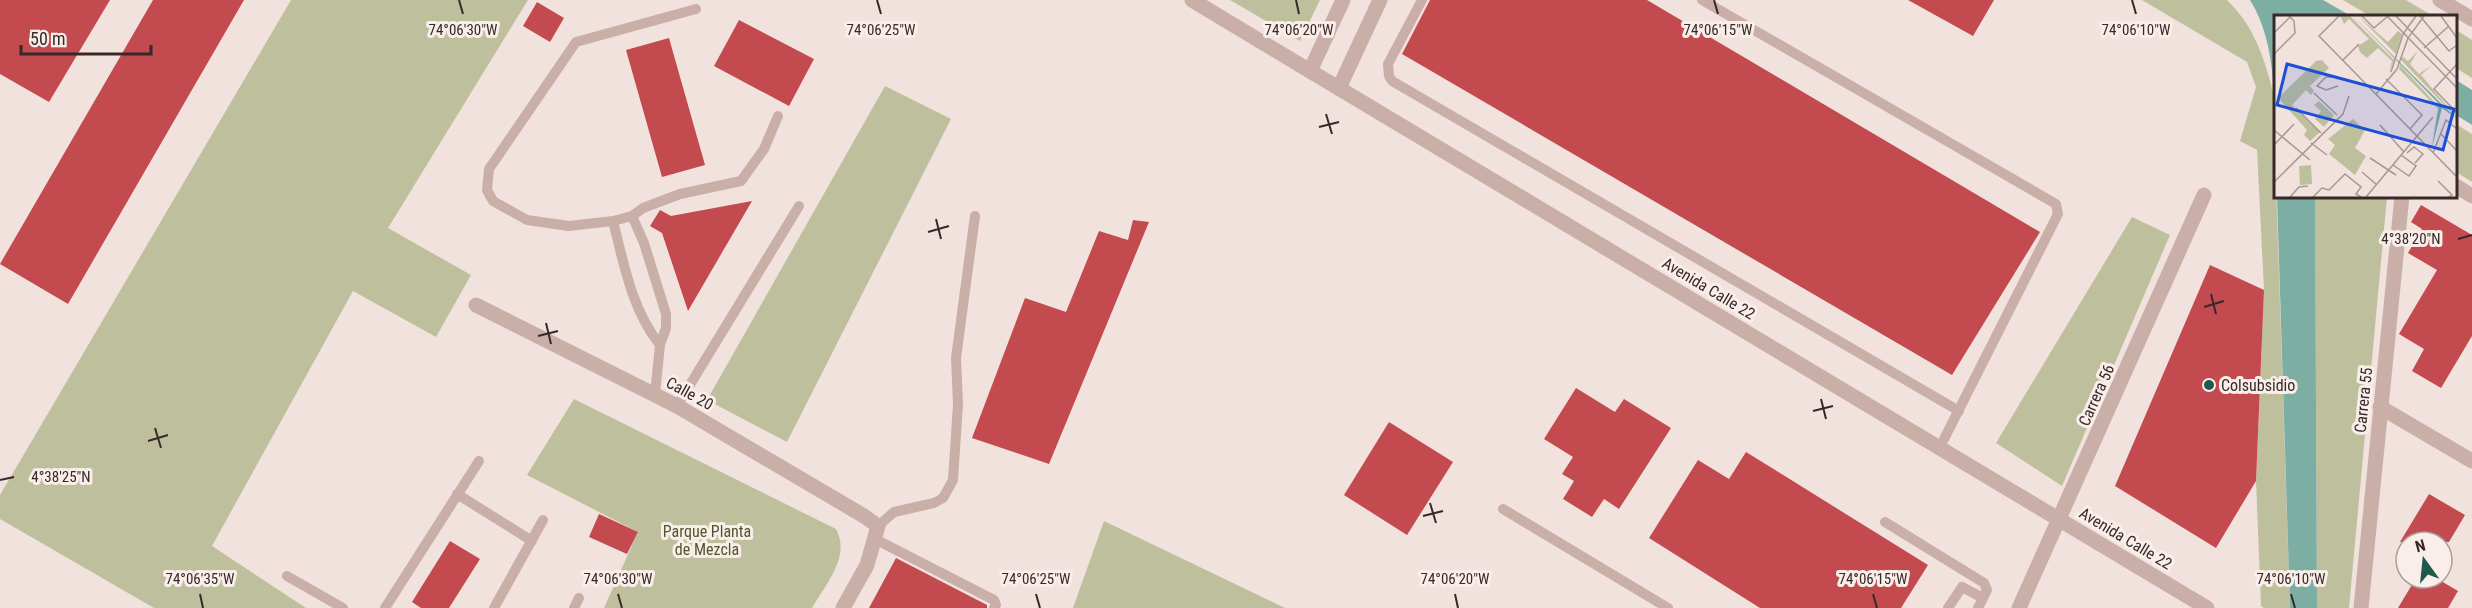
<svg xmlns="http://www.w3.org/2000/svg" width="2472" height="608" font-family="'Roboto Condensed',sans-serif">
<rect width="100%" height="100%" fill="#f2e2dd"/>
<path fill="#bec09d" d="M291,0H528L388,228L471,275L436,337L353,291L212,546L306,608H154L0,519V495Z
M1230,0H1320L1300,41Z
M2142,0H2227C2254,26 2264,57 2273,92L2290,608H2264L2261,606L2256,481L2264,290L2257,150L2240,141L2256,87L2247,62Z
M2343,0H2406L2433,16H2370Z
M2456,30L2472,40V78L2456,68Z
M885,86L951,119L787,442L707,400Z
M2456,124L2472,134V182L2456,172Z
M2315,197H2387L2349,608H2317Z
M2132,217L2170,235L2062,486L1996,443Z
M574,399L836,529C851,556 826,584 812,608H604L638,532L527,475Z
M1104,521L1285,608H1073Z"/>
<path fill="#7daea3" d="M2250,0H2323L2351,16H2276L2275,158C2274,106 2278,45 2250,0Z
M2456,80L2472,90V125L2456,115Z
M2277,197H2315L2317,608H2290Z"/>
<path fill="#c34a4e" d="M0,0H110L49,102L0,74Z
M153,0H244L68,304L0,264Z
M1430,0H1647L2040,232L1952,375L1402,54Z
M1908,0H1994L1973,36Z
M537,2L564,18L550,42L523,26Z
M739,20L814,59L789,106L714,66Z
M669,38L705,165L662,177L626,50Z
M752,201L688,311L662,233L650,226L660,210L671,216Z
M2421,205L2472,235V336L2441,388L2412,371L2424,349L2399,334L2437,270L2408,253L2422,229L2411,222Z
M1133,220L1149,222L1049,464L972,438L1025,298L1066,312L1099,231L1128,240Z
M2210,265L2264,290L2256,481L2216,548L2115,486Z
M1576,388L1615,412L1624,399L1671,428L1619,509L1604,499L1592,517L1563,499L1574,481L1562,474L1573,457L1544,439Z
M1389,422L1453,462L1407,535L1344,495Z
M1746,452L1928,565L1901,608H1760L1649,538L1698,460L1729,479Z
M2429,494L2465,515L2449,542H2400Z
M599,514L638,532L627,554L589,537Z
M450,541L480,559L449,608H421L412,602Z
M896,558L987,605V608H869Z
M2416,578H2436L2458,591L2448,608H2398Z"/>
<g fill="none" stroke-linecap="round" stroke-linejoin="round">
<path stroke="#caafa9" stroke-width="10" d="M1422,0L1388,64L1389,76L1392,81L1959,411
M1702,0L2056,204L2058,214L1940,447
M696,9L576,42L489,169L487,190L493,201L527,220L569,226L613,221L632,216L643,208L680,194L741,181L764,149L778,116
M632,216L644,243L666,314V328L660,345L655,394
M613,221C624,265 632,310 660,345
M677,406L799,206
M457,494L532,541
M1503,509L1668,608
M1885,522L1984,583L1987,590L1978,608
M878,526L894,512L934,503L943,498L953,480L958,404L956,358L975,216
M875,539L994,600L996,605L994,608
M287,576L343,608
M385,608L479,461
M494,608L543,520
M574,608L579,598
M1948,608L1962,587L1983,598"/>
<path stroke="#caafa9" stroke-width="15" d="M1192,0L1310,71
M2440,0L2472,19
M2456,186L2472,196
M476,305L677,406L864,516L878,526L867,565L843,608
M2380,407L2472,461
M2019,608L2204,195
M2361,608L2402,196"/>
<path stroke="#caafa9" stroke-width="15" d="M1343,0L1310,71L2207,608
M1339,88L1380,0"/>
</g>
<path fill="none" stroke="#372929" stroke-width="2" d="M459,0L463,14M877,0L881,14M1296,0L1299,14M1714,0L1718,14M2132,0L2136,14M1326,114L1332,134M1319,127L1339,122M936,219L941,239M928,232L949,226M2458,239L2472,235M2211,294L2216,314M2204,307L2224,301M546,323L551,344M538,336L558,331M1821,399L1826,419M1813,411L1833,406M155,428L161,448M148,441L168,435M0,480L14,477M1430,503L1436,523M1423,516L1443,511M200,594L203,608M618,594L622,608M1036,594L1040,608M1455,594L1458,608M1873,594L1877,608M2291,594L2295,608"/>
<circle fill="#1f584c" stroke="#f9eee9" stroke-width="2" cx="2209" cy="385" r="6"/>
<g text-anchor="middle" stroke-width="6" stroke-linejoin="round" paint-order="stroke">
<g font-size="16" fill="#372929" stroke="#f9eee9">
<text transform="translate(1709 288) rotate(31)" y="6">Avenida Calle 22</text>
<text transform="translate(690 393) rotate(29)" y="6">Calle 20</text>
<text transform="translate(2096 395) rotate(-66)" y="6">Carrera 56</text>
<text transform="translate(2363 400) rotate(-84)" y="6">Carrera 55</text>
<text transform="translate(2126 538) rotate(31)" y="6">Avenida Calle 22</text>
</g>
<g font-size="16" fill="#372929" stroke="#f9eee9" text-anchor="start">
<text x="2221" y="391">Colsubsidio</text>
</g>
<g font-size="16" fill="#51552d" stroke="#f9eee9">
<text x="707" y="537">Parque Planta<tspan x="707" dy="18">de Mezcla</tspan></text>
</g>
</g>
<g transform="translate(2274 15)">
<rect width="183" height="183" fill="#f2e2dd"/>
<path d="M66,1H76L120,45L115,57L118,46L104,33L93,43L86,37L84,31L95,24L75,4L70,9ZM84,1L114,27L124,16L128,19L122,39ZM144,36L136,49L145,59L158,50L147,60L183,103L126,44L129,42L134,46ZM48,45L55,53L36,71L40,76L37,80L32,75L18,90L46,117L36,126L30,120L33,115L4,83L42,46ZM126,50L165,92V96L157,132L164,94L125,54ZM45,86L60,100L50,112L41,104L47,96L40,90ZM79,104L91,115L81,133L92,141L81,160L55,139L61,130L54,124ZM37,150L38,169L26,170L25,151Z" fill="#bec09d"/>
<path d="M79,1L183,104L168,93L158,133L165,89Z" fill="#7daea3"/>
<path fill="none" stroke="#a79895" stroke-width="1.5" d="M65,1L45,21L183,162M88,1L100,13L114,1M113,1L183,73M122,1L183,64M146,1L175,36L183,30M167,1L183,23M0,18L16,2M150,33L175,11M0,39L21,18L20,6L15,1M69,45L85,29M183,49L160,74L183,98M117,57L129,19L142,1M60,62H52L43,71L52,75L64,71M112,64L148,100L136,114M40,78L63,100M102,79L123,54L134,23L150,1M22,93L47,118M106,110L130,137M0,115L36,145M167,119L183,136M37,128L53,140M0,130L20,109M133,138L140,132L149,139L141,148M159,138L172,105L183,114M96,143L122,160M119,150L135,161L142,151L127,140M88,157L103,170M164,166L178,180L175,182M0,167L69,99L75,81M16,182L25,172L34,171M39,182L48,173L55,175L71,159L87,172L82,179L87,182M92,182L159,102"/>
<path fill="#1d4ed8" fill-opacity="0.15" stroke="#1d4ed8" stroke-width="3" d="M13,49L180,94L169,135L3,90Z"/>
<rect width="183" height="183" fill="none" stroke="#372929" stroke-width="3"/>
</g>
<g font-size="15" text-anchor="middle" fill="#372929" stroke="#f9eee9" stroke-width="6" stroke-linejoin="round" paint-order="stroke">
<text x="463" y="35">74°06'30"W</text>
<text x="1299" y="35">74°06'20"W</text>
<text x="1718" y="35">74°06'15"W</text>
<text x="2136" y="35">74°06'10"W</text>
<text x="881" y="35">74°06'25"W</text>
<text x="2411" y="244">4°38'20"N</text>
<text x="61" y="482">4°38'25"N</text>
<text x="200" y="584">74°06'35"W</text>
<text x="618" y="584">74°06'30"W</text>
<text x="1036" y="584">74°06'25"W</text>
<text x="1455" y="584">74°06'20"W</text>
<text x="1873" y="584">74°06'15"W</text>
<text x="2291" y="584">74°06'10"W</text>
</g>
<g transform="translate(2424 560) rotate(345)"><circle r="28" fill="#f9eee9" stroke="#ab9f9c" stroke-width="1.5"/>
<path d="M0-4.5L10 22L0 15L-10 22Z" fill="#1f584c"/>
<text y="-9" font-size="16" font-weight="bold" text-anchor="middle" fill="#372929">N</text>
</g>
<path d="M21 45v9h130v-9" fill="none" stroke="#372929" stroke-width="3"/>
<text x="30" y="45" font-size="18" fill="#372929" stroke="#f9eee9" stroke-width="4.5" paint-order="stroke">50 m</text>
</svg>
